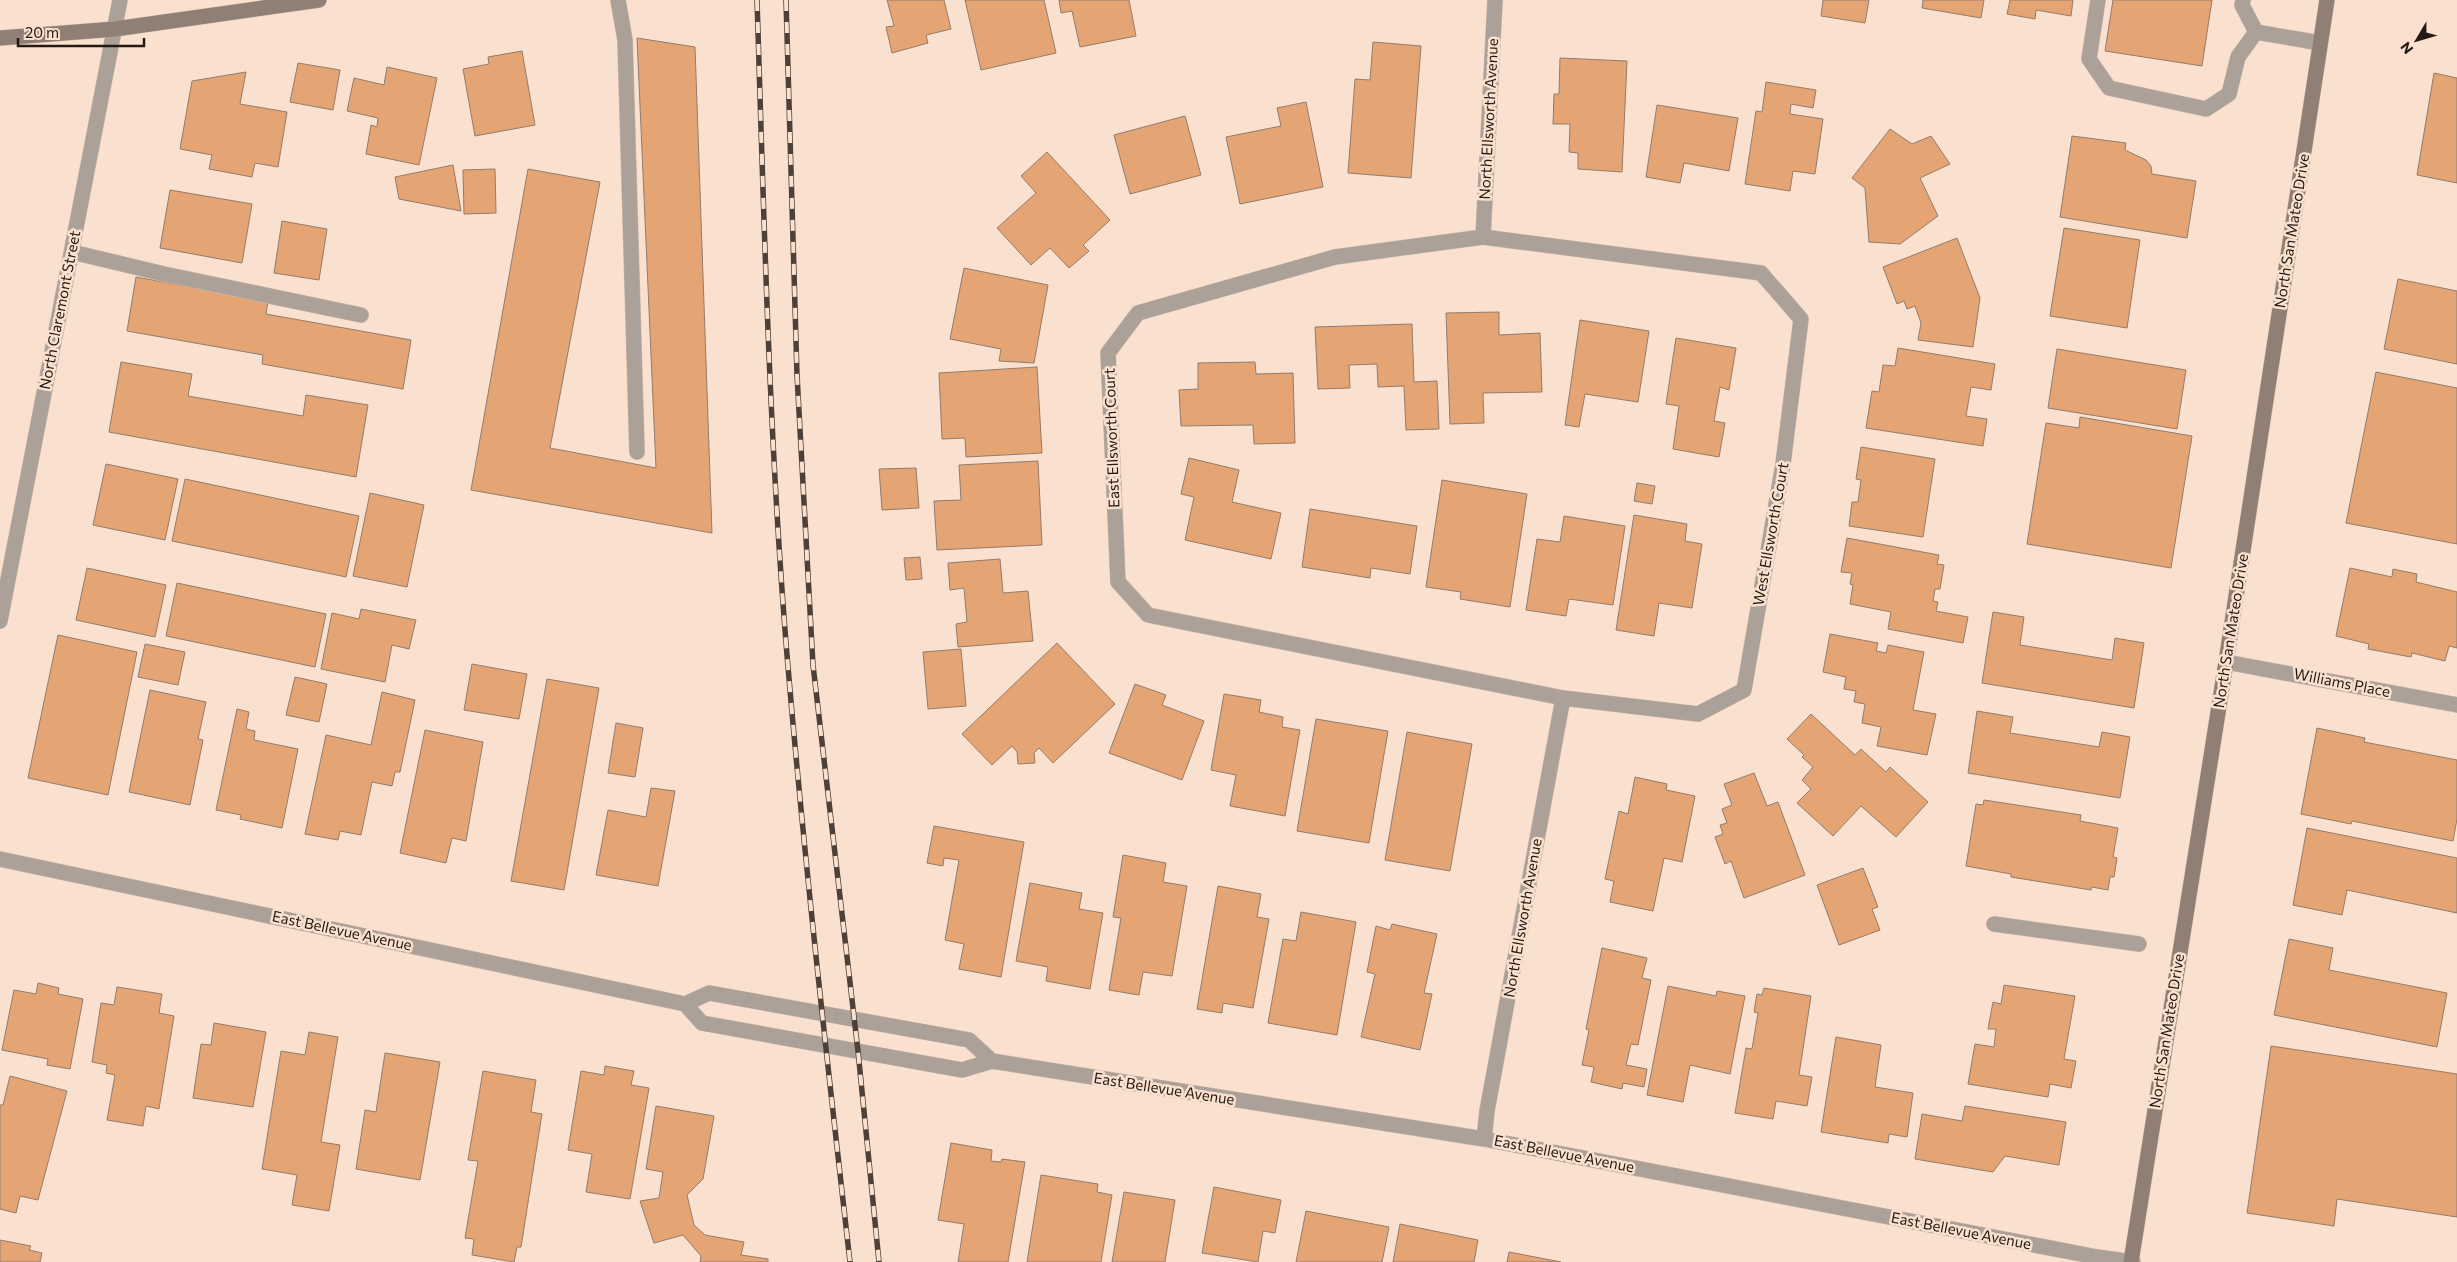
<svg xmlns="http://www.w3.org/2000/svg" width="2457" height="1262" font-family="Commissioner,sans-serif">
<rect width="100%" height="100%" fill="#fae0ce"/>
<path fill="#e4a474" stroke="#937c6c" d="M887,0H944L951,29L926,35L928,43L892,53L886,27L894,26Z
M965,0H1044L1056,53L981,70Z
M1059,0H1129L1136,36L1080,47L1072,11L1061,13Z
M1823,0H1869L1865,23L1821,16Z
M1923,0H1984L1981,18L1922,8Z
M2010,0H2073L2071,16L2036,10L2035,19L2007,14Z
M2113,0H2212L2202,66L2105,51Z
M637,38L695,47L712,533L471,490L528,169L600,182L550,448L656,468Z
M1373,42L1421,46L1411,178L1348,173L1355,79L1370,80Z
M522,51L535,125L475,136L463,69L489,64L488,57Z
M1560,58L1627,61L1622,172L1578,169V153L1569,152L1570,124H1553L1554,94H1559Z
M298,63L340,70L333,110L290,102Z
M387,67L437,78L419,165L366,154L371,125L377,127L378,118L347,111L354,78L384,85Z
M246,72L240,104L287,112L278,167L255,163L252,177L209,169L212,155L180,149L192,81Z
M2434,73L2457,78V183L2417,175Z
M1766,82L1816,90L1813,108L1791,104L1790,114L1823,119L1815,174L1793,171L1790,191L1745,184L1756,111L1762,112Z
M1306,102L1323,187L1240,204L1226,137L1281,126L1277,108Z
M1657,105L1738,118L1729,171L1684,163L1680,183L1646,177Z
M1185,116L1201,175L1130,194L1114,135Z
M1890,129L1912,144L1931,136L1950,164L1920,178L1938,216L1900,244L1869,242L1865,188L1852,178Z
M2072,136L2126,143L2125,150L2146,160L2151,166L2152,174L2196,181L2187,238L2060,217Z
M1047,152L1110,220L1083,245L1089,251L1069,268L1050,248L1031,265L997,228L1036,193L1021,176Z
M453,165L461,211L399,199L395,177Z
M495,169L496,213L464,214L463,170Z
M170,190L252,204L242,263L160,248Z
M282,221L327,229L319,280L274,273Z
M2064,228L2140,240L2127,328L2050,316Z
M1957,238L1980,298L1973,347L1918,340L1921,323L1915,306L1907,309L1904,301L1897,304L1883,267Z
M964,268L1048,285L1034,363L999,361L1001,349L950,339Z
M136,277L268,301L266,314L411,340L403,389L262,364L263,355L127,331Z
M2398,279L2457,291V364L2384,349Z
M1499,312V335L1540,333L1542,392L1483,393L1484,423L1450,424L1446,313Z
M1580,320L1649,331L1638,402L1585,394L1579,427L1565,425Z
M1412,324L1414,382L1437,381L1439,429L1406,430L1404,386L1378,387L1377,364L1349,365L1350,388L1318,389L1315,327Z
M1676,338L1736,348L1729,390L1720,387L1714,421L1725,423L1719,457L1673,449L1679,406L1666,404Z
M1898,348L1995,364L1991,390L1971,387L1966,416L1987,419L1983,446L1866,428L1872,391L1879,392L1883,365L1895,366Z
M2057,349L2186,370L2177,429L2048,408Z
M121,362L192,374L188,396L303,416L306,395L368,405L356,477L109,432Z
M1255,362L1256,374L1293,373L1295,443L1254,444L1253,425L1181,426L1179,390L1198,389V363Z
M1037,367L1042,453L966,457L965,438L942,439L939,373Z
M2376,372L2457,388V544L2346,523Z
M2080,417L2192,436L2171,568L2027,544L2046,423L2079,428Z
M1861,447L1935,459L1923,537L1849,526L1852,502H1858L1861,480L1856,479Z
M1189,458L1239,470L1232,502L1281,513L1271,559L1185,540L1194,497L1181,494Z
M1038,461L1042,545L937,550L934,501L961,500L959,465Z
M106,464L178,479L165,540L93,525Z
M916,468L919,508L882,510L879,469Z
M185,479L359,516L346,577L172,541Z
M1442,480L1527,494L1510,607L1460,599L1461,592L1426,587Z
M1637,483L1655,486L1652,504L1634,501Z
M370,493L424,505L407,587L353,576Z
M1310,509L1417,526L1410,574L1371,568L1370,578L1302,567Z
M1634,515L1687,524L1685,541L1702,544L1692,608L1659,603L1654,636L1616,630Z
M1564,516L1625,526L1613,605L1569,599L1566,616L1526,610L1537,539L1560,542Z
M1847,538L1939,555L1937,564L1944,565L1940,589H1935L1933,601L1938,602L1936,611L1968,617L1963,643L1888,629L1891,612L1850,604L1853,585L1850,584L1852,573L1841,572Z
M920,557L922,579L906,580L904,558Z
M1000,559L1003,593L1028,591L1033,641L958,647L956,624L967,622L964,588L950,590L948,563Z
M87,568L166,585L155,637L76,620Z
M2350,568L2392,577L2393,569L2417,574L2416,582L2457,592V648L2449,646L2445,661L2412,653L2411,657L2368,649L2369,644L2336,636Z
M177,583L326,614L315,667L166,636Z
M361,609L416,620L409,649L392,645L385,682L321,669L332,613L359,619Z
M1993,612L2024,617L2020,645L2112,660L2115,638L2144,643L2134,708L1982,683Z
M1830,634L1878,643L1876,651L1886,653L1888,645L1924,652L1913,710L1936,714L1927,755L1877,746L1881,727L1862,723L1865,704L1854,702L1856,691L1844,689L1846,677L1823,672Z
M58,635L137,652L108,795L28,778Z
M1057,643L1115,704L1053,763L1039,748L1034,753L1035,763L1018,764L1017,752L1012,746L992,765L962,734Z
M145,644L185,652L178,685L138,677Z
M961,649L966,706L928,709L923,652Z
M472,664L527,674L519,719L464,710Z
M295,677L327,684L319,722L286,715Z
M547,679L599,688L564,890L511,881Z
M1135,684L1166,695L1162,705L1204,721L1182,780L1109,753Z
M150,690L206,702L198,739L203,740L190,805L129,792Z
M382,692L415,700L400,772H395L392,786L372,782L361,835L340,831L338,840L305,834L326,735L371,745Z
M1224,694L1261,700L1259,712L1283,717L1282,727L1300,730L1285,816L1230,806L1236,775L1211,770Z
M237,709L249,712L246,729L255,731L254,740L298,749L282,828L240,819L241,815L216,810Z
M1977,711L2013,717L2010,733L2099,747L2102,732L2130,737L2120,798L1968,773Z
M1811,714L1855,755L1861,749L1886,772L1890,767L1928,802L1896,837L1861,806L1833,836L1797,803L1811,789L1802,780L1813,767L1802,757L1804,755L1787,739Z
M1316,719L1388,731L1369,843L1297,831Z
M616,723L643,728L635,777L608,773Z
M2317,728L2365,738L2364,742L2457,760V819L2453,841L2352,821L2351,824L2301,814Z
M425,730L483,742L466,841L452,838L446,863L400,853Z
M1407,732L1472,744L1450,871L1385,860Z
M1754,773L1767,806L1778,802L1805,875L1744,898L1731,861L1725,864L1715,837L1723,834L1720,825L1727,823L1722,809L1732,805L1724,784Z
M1635,777L1667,784L1666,790L1695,796L1682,862L1664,858L1653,911L1610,902L1614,881L1605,879L1619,811L1628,814Z
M651,788L675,791L658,886L596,875L608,810L646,817Z
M1984,800L2081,815L2080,821L2118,828L2113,857L2117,858L2114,877H2110L2108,890L2092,887L2091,890L2011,877V874L1966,866L1976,804L1983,805Z
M934,826L1024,842L1001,977L959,969L964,944L945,940L959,860L944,858L943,866L927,863Z
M2307,828L2457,858V913L2347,890L2342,915L2293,905Z
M1123,855L1166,863L1163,882L1187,886L1172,976L1143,972L1139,995L1109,990L1121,918L1113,917Z
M1863,868L1878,907L1872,909L1880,930L1839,945L1817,885Z
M1030,883L1082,893L1079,909L1103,913L1090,989L1046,981L1048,967L1016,961Z
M1218,886L1261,894L1257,917L1269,919L1253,1008L1223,1003L1222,1013L1197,1009Z
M1301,912L1356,922L1337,1035L1268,1023L1283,939L1296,941Z
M1392,924L1437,934L1424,993L1432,994L1420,1050L1361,1037L1375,974L1367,972L1376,926L1390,930Z
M2289,939L2333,948L2329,970L2447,993L2437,1047L2274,1015Z
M1602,948L1647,958L1642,978L1651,980L1638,1045L1631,1044L1626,1065L1647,1069L1644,1087L1623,1083L1622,1089L1591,1082L1594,1067L1582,1065L1589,1030L1586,1029Z
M38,983L59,988L58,994L83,999L70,1069L47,1065L48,1059L2,1050L14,990L36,994Z
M2004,985L2075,996L2064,1059L2076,1061L2071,1088L2050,1084L2048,1097L1968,1084L1975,1044L1994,1047L1996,1029H1988L1993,1002L2001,1004Z
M1668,986L1716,996L1717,991L1745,996L1730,1074L1690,1065L1683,1102L1647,1095Z
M117,987L162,994L159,1013L174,1016L159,1109L146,1106L143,1126L107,1120L115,1075L106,1073L107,1065L92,1062L101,1003L114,1005Z
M1764,988L1811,996L1799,1075L1812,1077L1807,1106L1776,1101L1773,1119L1735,1113L1746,1048L1752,1049L1758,1013L1754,1012L1757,994L1762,995Z
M214,1023L266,1032L253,1107L193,1098L201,1044L211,1045Z
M309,1032L338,1037L321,1142L340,1145L329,1211L292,1205L297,1175L262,1169L281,1051L305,1055Z
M1836,1037L1881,1045L1875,1087L1913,1093L1907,1137L1889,1134L1888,1143L1821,1132Z
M2271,1046L2457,1074V1217L2337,1199L2334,1226L2247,1213Z
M385,1053L440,1062L420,1180L356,1169L365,1110L376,1112Z
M605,1066L634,1071L631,1085L649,1088L630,1199L586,1192L592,1154L568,1150L581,1071L604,1075Z
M483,1071L536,1080L531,1112L542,1114L521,1247H517L514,1262L472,1255L474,1239L465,1238L478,1161L468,1160Z
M10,1076L67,1091L38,1200L20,1196L16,1213L0,1209V1105H3Z
M656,1106L714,1116L703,1179L687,1195L694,1225L705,1235L744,1242L741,1255L768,1259V1262H700L701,1256L683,1235L654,1243L640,1201L659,1198L663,1172L646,1169Z
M1965,1106L2066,1122L2059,1165L2005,1156L1993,1172L1915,1159L1922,1114L1962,1121Z
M951,1143L992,1150L991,1161L1001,1162L1002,1159L1025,1162L1008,1262H958L964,1224L938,1220Z
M1041,1175L1098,1184L1097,1192L1112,1195L1101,1262H1027Z
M1214,1187L1281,1200L1275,1233L1263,1231L1258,1262L1202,1253Z
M1124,1192L1175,1200L1165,1262H1112Z
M1306,1211L1389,1227L1382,1262H1296Z
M1400,1224L1478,1240L1474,1262H1393Z
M0,1240L31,1246L29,1250L42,1253L40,1262H0Z
M1509,1252L1561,1262H1507Z"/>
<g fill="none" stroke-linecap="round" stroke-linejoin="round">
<g stroke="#d3bcad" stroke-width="16">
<path id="lane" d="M618,0L625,40L637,452
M2098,0L2089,59L2109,88L2206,109L2229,94L2238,57L2256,32L2320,43
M2243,0L2242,5L2256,32
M72,252L164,274L361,315
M1994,924L2139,944"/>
</g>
<g stroke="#d3bcad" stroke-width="16">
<path id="street" d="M1483,237L1761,273L1801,319L1783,464L1744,690L1698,714L1563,698L1148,615L1118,582L1108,353L1138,313L1335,257Z
M1483,237L1495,0
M0,621L120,0
M2226,662L2457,705
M0,859L685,1004L709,993L969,1040L992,1061
M685,1004L702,1023L962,1070L992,1061L1484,1139L2097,1257L2133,1262
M1484,1139L1487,1111L1563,698"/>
</g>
<g stroke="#d3bcad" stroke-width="16">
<path id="secondary" d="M0,38L115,29L319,0
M2131,1262L2226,662L2327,0"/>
</g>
<use href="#lane" stroke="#aca199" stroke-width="15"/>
<use href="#street" stroke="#aca199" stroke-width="15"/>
<use href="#secondary" stroke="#8f7f74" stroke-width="15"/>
<g stroke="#4c4038" stroke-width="5.5">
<path id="rail" d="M757,0C764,218 769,437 787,655C804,857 827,1060 850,1262
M786,0L797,375L813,665L858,1051L879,1262"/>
</g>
<use href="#rail" stroke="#fae0ce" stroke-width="4" stroke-dasharray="11" stroke-linecap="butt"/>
</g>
<g text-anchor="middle" stroke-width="5" stroke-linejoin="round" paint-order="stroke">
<g font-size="15" fill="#231a14" stroke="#fae0ce">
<text transform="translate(1489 119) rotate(-87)" y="5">North Ellsworth Avenue</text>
<text transform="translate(2292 231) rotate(-81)" y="5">North San Mateo Drive</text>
<text transform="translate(60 310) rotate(-79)" y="5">North Claremont Street</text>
<text transform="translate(1112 438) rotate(-92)" y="5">East Ellsworth Court</text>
<text transform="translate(1771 534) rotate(-80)" y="5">West Ellsworth Court</text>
<text transform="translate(2231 631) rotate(-81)" y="5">North San Mateo Drive</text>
<text transform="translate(2342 683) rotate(11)" y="5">Williams Place</text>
<text transform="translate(1523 918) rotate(-80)" y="5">North Ellsworth Avenue</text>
<text transform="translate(342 931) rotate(12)" y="5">East Bellevue Avenue</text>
<text transform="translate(2167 1031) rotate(-81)" y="5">North San Mateo Drive</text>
<text transform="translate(1164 1089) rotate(9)" y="5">East Bellevue Avenue</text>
<text transform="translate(1564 1154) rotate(11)" y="5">East Bellevue Avenue</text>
<text transform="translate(1961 1231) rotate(11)" y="5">East Bellevue Avenue</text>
</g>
</g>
<g transform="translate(2417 40) rotate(232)" stroke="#fae0ce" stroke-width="4" paint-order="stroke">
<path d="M0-4L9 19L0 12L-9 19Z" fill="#231a14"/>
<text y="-8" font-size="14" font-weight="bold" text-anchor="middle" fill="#231a14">N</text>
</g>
<path d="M18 38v8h126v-8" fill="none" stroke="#231a14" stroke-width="2.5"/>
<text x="25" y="38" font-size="15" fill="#231a14" stroke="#fae0ce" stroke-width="4" paint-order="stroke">20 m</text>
</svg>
